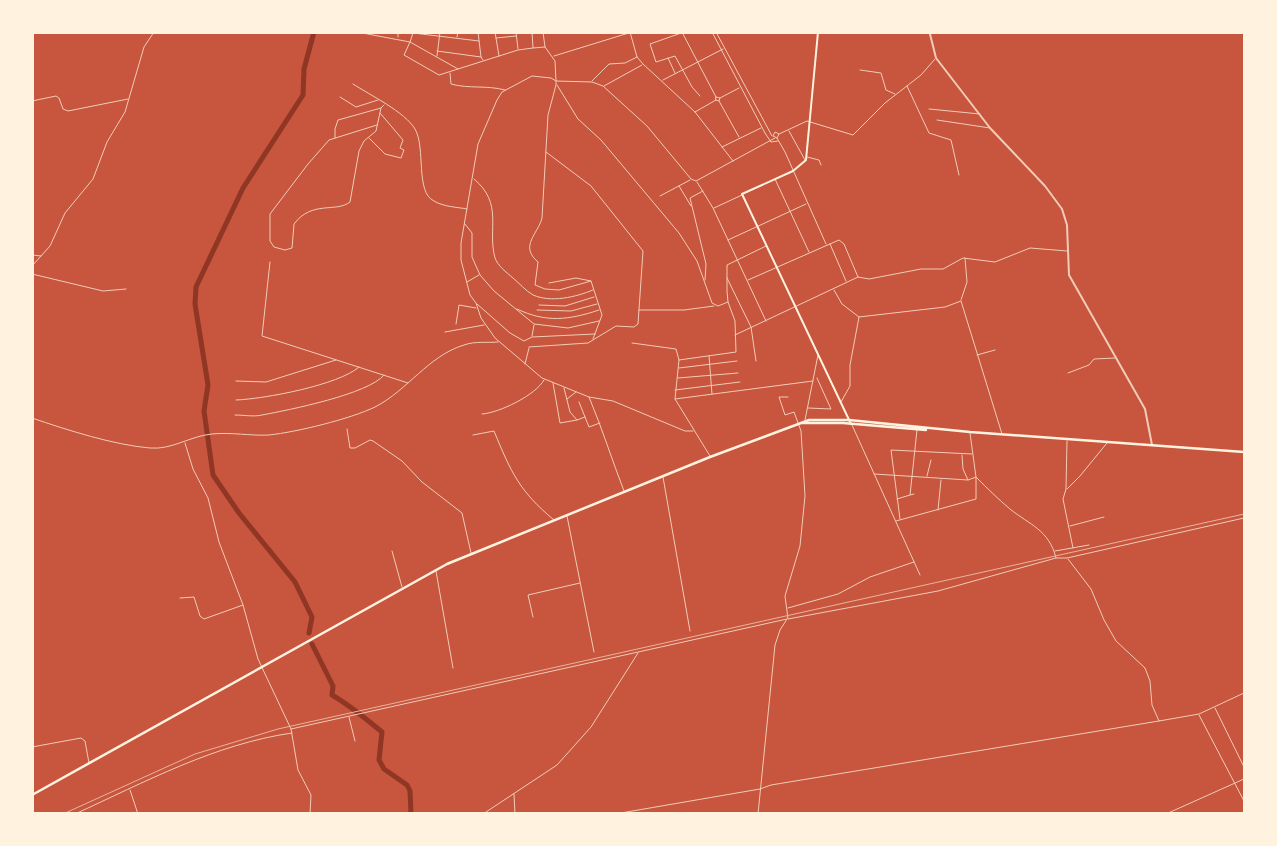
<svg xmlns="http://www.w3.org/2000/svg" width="1277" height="846" font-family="Rubik,sans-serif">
<rect width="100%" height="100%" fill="#c8553d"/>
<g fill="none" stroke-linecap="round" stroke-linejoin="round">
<path stroke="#8f3625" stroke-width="5" d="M309,633L312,617L295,582L239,513L213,475L204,411L208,385L195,304L196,287L243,188L303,95L304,69L314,32
M312,644L333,686L332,695C351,706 366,719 382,732L379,760L384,769L407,785L410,791L411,814"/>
<path stroke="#f1ccb7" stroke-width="1" d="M962,455L963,469L968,480"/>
<path stroke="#f1ccb7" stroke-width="1" d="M357,32L410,42L413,33
M478,32L481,57L483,60
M495,32L499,56
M516,32L518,49
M532,32L533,48L545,47
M543,32L545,47L555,61L556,81L592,82L603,86L647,126L691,179L696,181L775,138
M630,32L637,57L643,64L695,112L733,161
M684,32L650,44L656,62L675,56L692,87L700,96
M712,32L765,133L771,142L778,141
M716,32L772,136
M413,33L479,41
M683,34L716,97
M398,37V32
M457,37L458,32
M496,38L516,36
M437,51L481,57
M437,56L440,32
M554,56L632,32
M668,58L675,73
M458,69L410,42L404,55L439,75L518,50L533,48
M860,70L881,73L886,90L895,94
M450,73L451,84C469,89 487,85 505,90
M663,80L723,49
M592,81L609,64L625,63L637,57
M353,84C370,95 405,112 415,129C426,148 415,192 434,201C444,207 457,207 467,209
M557,85L578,119L601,140L679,233L697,261L712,303L718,306L728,302
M604,86L642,65
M907,86L929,133L951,140L959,175
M340,97L356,107L378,100
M716,97L720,98L719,101L716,100Z
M720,98L739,88
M32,101L56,96L59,98L63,109L68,111L128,99
M719,101L739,137
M929,109L980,114
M695,112L716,100
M937,120L990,128
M377,125L329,140L308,164L270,214V241L274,247L285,250L292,248L294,224C312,200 336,213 350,202L359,151L364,141L376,131L381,108
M789,131L805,160
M779,134L807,121L853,135L885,103L921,75L935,59
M335,138V129L338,120L381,108L384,105
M369,138L385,154L401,158L404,150L400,148L403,140L380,113
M777,138L779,134L775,132L773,136L777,138L785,152L826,244
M722,147L761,128
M807,157L819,160L821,165
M474,179C504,204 487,229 495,258C498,266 506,272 513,278C519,283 526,291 533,295C551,303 576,297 593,290
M775,179L809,252
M697,182L713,208L766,321
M679,186L691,206
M703,191L690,198L706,264L705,280
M660,196L690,180
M714,208L742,195
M465,224L472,233V257L480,275L494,291L534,324L568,328L599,321
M728,240L806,204
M830,244L846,281
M32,255L41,256
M270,262L262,336L408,383
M32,266L50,246L65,213L93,179L107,142L125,112L144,47L154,32
M32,274L103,291L126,289
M727,278L751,327L756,361
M748,280L839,240L844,244L858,277
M591,281L602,315L593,339
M467,282L479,275
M549,283L576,278L591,281L559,290L545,289L535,285L538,262C519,246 538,234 542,218L548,115L556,85V81L551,78L532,76L502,92L497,100L478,144L461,243V260L470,295L476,303L481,318L495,338L542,378L589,397C602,428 612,460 624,491
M834,290L842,304L859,317L850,365V386L841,402
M961,300L967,282L965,258
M477,304L510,333L524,341L532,337L595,334
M539,305L565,306L594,297
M517,309C546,323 569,320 599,310
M537,310L571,311L597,304
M639,310H684L714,306
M859,317L945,307L961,301L1002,434
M456,324L459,305L476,308
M445,332L484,325
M735,335L858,277L869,279L921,269H943L963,258L995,262L1030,248L1067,251
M532,336L534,325
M632,343L676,349L679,360L675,399L710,456
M529,347L588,343L616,326L634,327L638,324L643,251L591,186L546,152
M977,355L995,350
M709,356L712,394
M679,360L736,352L735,321L728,302L727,291V265L766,246
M525,364L529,348
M679,368L737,361
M1068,373L1089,365L1094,359L1115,358
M678,378L738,373
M236,381L266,382L336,360
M553,383L560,423L577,420
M564,388L570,412L577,420L585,417L579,402
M675,390L740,382
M589,397L613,401L685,431H693
M788,397H779L785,415L794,412L801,431L805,496L800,546L785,596L788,619L938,591L1056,558
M567,399L576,392
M675,399L813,381
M236,400C264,399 339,385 359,367
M808,408L831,409L817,378
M482,414C499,413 536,395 544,380
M235,415C244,415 254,417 262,415C289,410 369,394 384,375
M585,417L589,427L600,423
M32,418C67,430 114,445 150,448C172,450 190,436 212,434C231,432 250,436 269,435C297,432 350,419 375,407C408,390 428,356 464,345C475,341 487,343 498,342
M805,420L818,355
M852,425L920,575
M347,429L350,448H355L370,440L373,441L402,461L422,482L462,513L471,553
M473,435L494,431C511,472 519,491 554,520
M1067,441L1066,489L1063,499L1073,548
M185,443L193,469L208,498L219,542L243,605L258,659L291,729L298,770L311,795L310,814
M874,474L968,480L976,477C987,488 998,499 1010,509C1030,525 1049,530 1056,558H1067L1244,518
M927,476L931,460
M663,477L690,631
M1067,489L1080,476L1107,443
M914,494L910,495L917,430
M897,499L910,495
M938,510L941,480
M567,516L594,652
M900,519L891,450L972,454
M896,521L976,499V477L970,433
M1070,526L1104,517
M392,551L402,587
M1055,551L1089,545
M1068,559L1091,589L1104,620L1116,641L1145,668L1150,681L1152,705L1159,721L1199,714L1244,693
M436,571L453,668
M180,598L194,597L200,616L204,619L243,605
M788,608L838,594L870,577L914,562
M533,617L528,595L580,583
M1215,708L1244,767
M1199,715L1244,801
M349,717L355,741
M291,729L787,619
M32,747L81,738L85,741L89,763
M130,790L138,814
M514,794L515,814
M75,814C145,782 215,744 292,733
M483,814L557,765L591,727L638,653
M615,814L760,789L771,785L1159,721
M758,814L775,645L780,630L787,619
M1166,814L1244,779"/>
<path stroke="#f1ccb7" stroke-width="2" d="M933,32L930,34L936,58L990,128L1045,186L1062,209L1067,225L1069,275L1145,409L1152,445"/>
<path stroke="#fff3e0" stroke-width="2" d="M818,32L806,160L793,171L742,194L851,424"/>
<path stroke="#fff3e0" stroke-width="2.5" d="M802,423H843L926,430
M32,795L447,564L710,457L809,420H849L970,432L1244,452"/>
<path stroke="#e9b49f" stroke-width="1" d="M63,814L195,754L278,729L1244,514"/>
</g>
<rect width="1277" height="846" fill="none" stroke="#fff3e0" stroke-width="68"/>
</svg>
